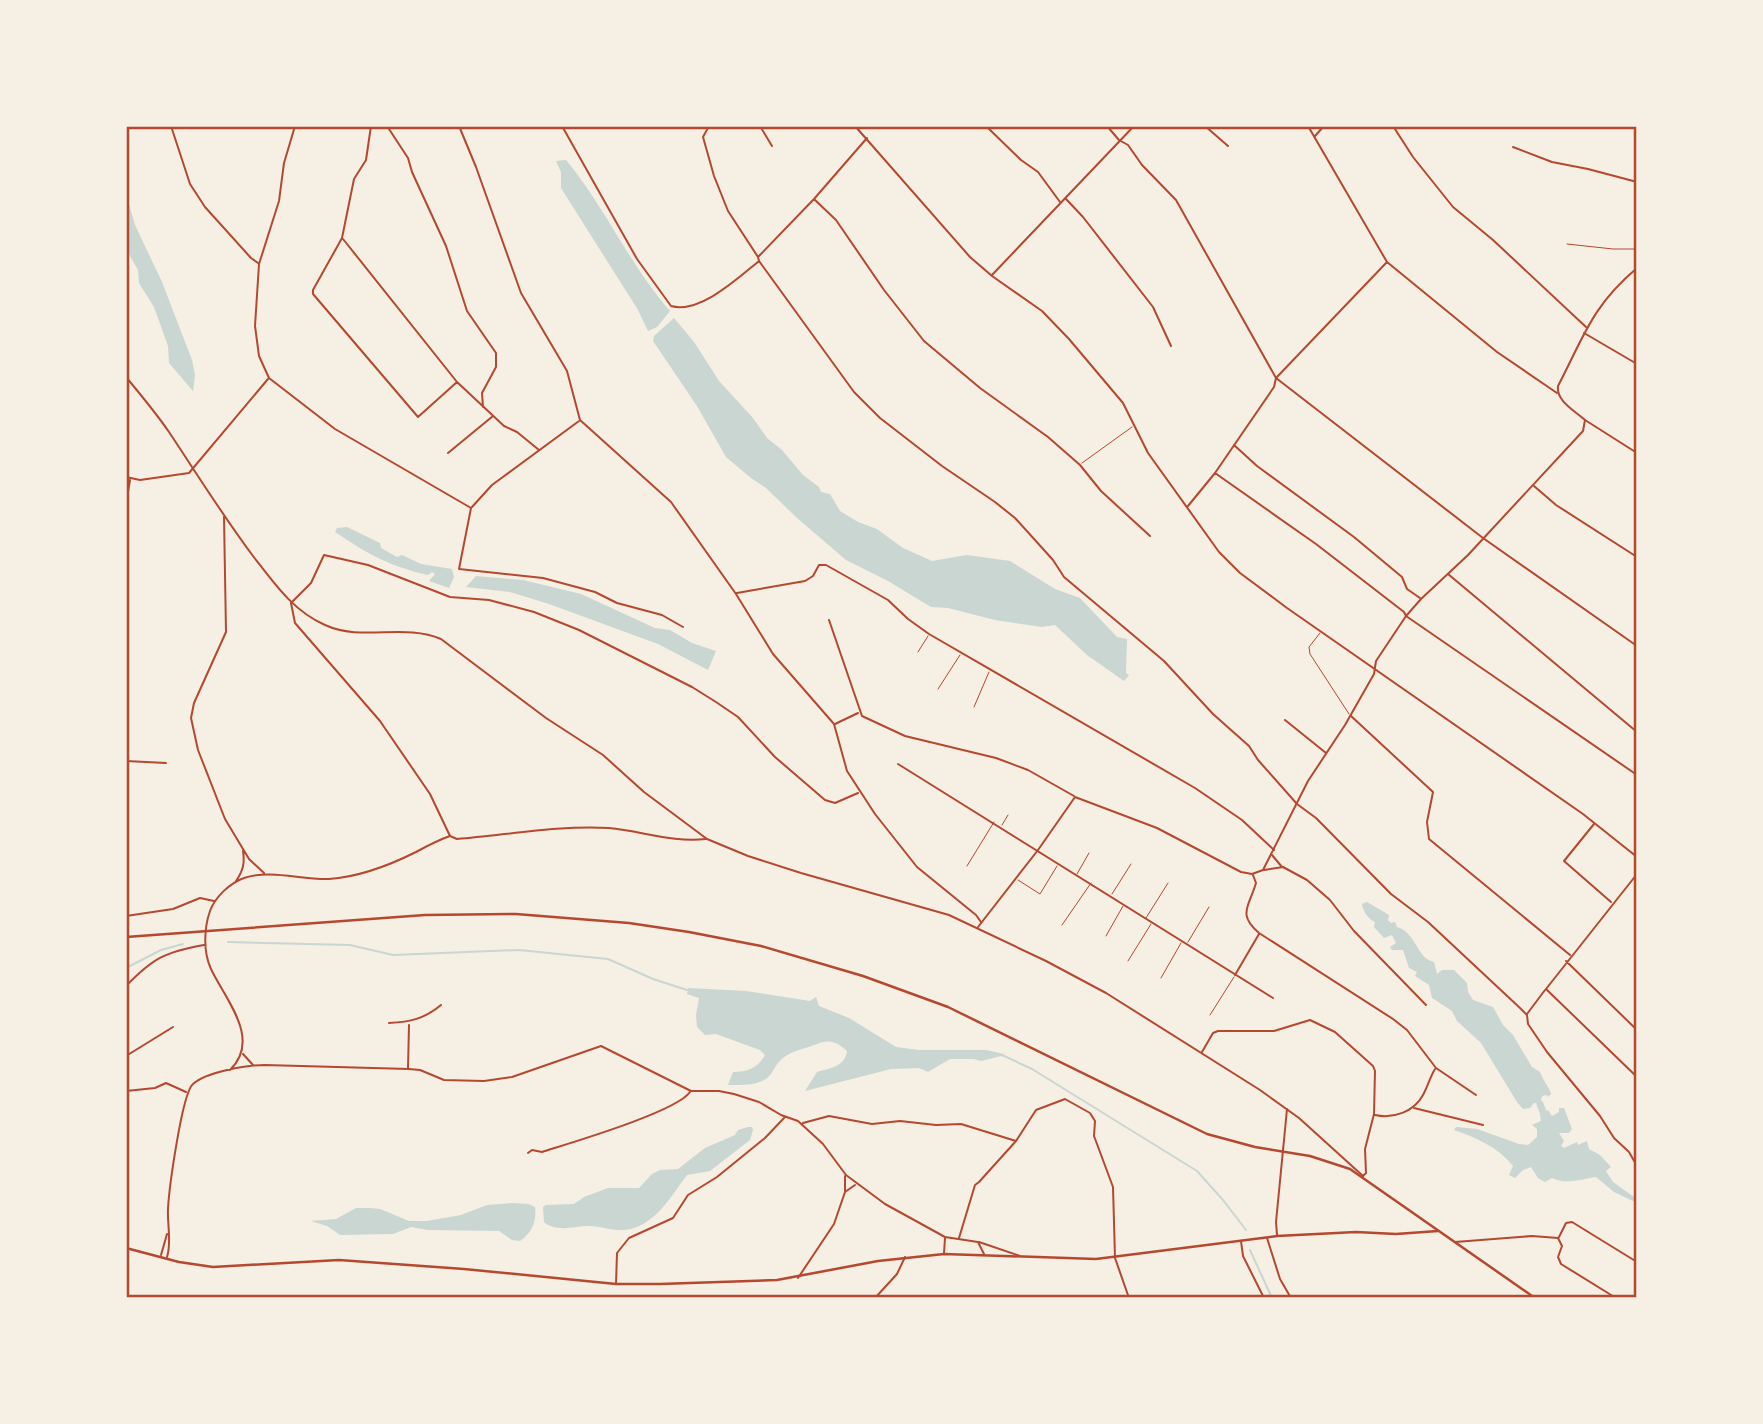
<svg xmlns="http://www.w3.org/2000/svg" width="1763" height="1424" font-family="Helvetica,sans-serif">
<rect width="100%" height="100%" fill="#f6efe4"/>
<path fill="#c9d6d2" d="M566,160C605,207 629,264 670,311L657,327L648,331L638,310L561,188V172L556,161Z
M126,194L135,225L162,282L192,360L195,375L193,391L169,363L168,346L154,307L139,283L138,270L126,249Z
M674,318L694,342L719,381L753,418L767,438L782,450L803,475L819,487L821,492L830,494L840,511L858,522L877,529L903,548L932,561L967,555L1010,561L1055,589L1080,598L1117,637L1127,639L1126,673L1129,675L1124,681L1087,655L1055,625L1042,627L995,620L948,608L931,607L888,581L846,560L797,518L766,488L751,478L726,457L697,406L653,341L654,336Z
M347,527L380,543L381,548L397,557L402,555L421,564L452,569L454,577L449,588L429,581L435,574L432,572L428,575C391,567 366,553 335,532L337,528Z
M476,576L523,580L581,594L655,628L670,630L692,643L716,651L708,670L658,644L549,604L510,592L466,587Z
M1367,902L1389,915L1388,920L1391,923L1395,922L1397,927C1417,933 1416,958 1434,962L1437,974L1442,970H1454L1467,983L1468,992L1473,1000L1493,1007L1503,1025L1513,1035L1532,1067L1540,1072C1543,1081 1549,1086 1551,1094L1548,1097L1547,1095L1542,1096L1540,1104L1534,1103L1530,1108L1523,1109L1517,1102L1481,1043L1457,1021L1452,1011L1432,998L1429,985L1415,976L1417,972L1409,968L1403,950H1392L1390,947L1396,943L1392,935L1384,938L1374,927L1375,922C1368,919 1363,911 1362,904Z
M688,988L746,991L810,1001L816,997L819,1006L849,1018L896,1047L919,1050H986L1004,1054L1005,1057L1001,1056L981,1061L974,1059H950L928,1072L919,1068L891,1069L805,1091L817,1072C830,1068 845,1067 847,1051C828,1034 822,1044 802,1049C793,1052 786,1054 779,1062C774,1067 772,1075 766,1079C754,1086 741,1085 728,1085L733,1072C747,1072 758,1068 765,1055L760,1050L716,1034L705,1035L697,1027L696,1015L699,998L687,994Z
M1559,1108H1564L1572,1129L1569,1133H1559L1564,1141L1561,1146L1564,1148L1577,1142L1578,1145L1587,1141L1589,1149L1600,1155L1611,1167L1606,1171L1613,1182L1637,1199V1203L1614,1192L1596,1177C1582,1179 1565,1185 1552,1178L1545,1182L1538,1178L1531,1167L1523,1170L1515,1178L1509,1175L1513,1166C1498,1147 1477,1138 1454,1130L1456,1127L1477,1129L1519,1144L1528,1145L1537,1137V1129L1532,1125L1541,1121L1540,1115L1548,1110L1552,1116L1559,1112Z
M748,1127H752L753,1130L750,1140L710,1171L687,1175C670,1197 655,1227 624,1230C611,1231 599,1225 586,1226C573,1227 555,1232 544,1222L543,1207L546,1205L574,1204L584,1197L608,1188H639L652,1174L660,1170L678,1169L705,1148L735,1135L738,1130Z
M512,1203L529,1204L535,1207C537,1221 532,1233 520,1241L512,1240L499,1231L428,1230L411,1227L393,1234L340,1235L327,1226L311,1221L336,1219L356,1208H370L380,1209L409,1221H427L461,1215L487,1205Z"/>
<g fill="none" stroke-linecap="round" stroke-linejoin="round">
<path stroke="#c9d6d2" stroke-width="2" d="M228,942L350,945L393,955L519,950L608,959L653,979L687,990
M126,968L161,950L183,944
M1002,1055L1032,1069L1197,1171L1223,1200L1246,1230
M1250,1250L1272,1298"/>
<path stroke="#c9d6d2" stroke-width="7" d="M1540,1104L1546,1120"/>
<path stroke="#b5482f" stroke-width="1" d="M1567,244L1613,249H1637
M1082,463L1132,427
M1320,633L1309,647L1310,654L1349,714
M918,652L928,636
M938,689L960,655
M974,707L989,672
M1002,825L1008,815
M967,866L994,822
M1077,874L1089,853
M1018,880L1040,894L1057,866
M1112,894L1131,864
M1146,918L1168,883
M1062,925L1091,883
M1106,936L1123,906
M1188,942L1209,907
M1128,961L1151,924
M1161,978L1181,943
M1210,1015L1234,977"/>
<path stroke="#b5482f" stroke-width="2" d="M171,126L190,184L205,207L251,258L258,263
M295,126L284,163L279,201L259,264L255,326L259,356L269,378L335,429L471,508L459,569L543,578L595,592L617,603L662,615L683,627
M371,126L366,160L354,179L342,238L313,290V294L418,417L457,382
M387,126L408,158L412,172L446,246L467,311L496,353V367L482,393L483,407
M459,126L476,167L521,293L567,371L580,420L671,502L736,594L773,654L834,724L847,771L875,814L917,867L976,915L981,922
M562,126L637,259L671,306C700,314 738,278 759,261
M709,126L703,137L714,176L728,211L758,257L759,261L854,392L880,418L942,466L995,502L1015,518L1053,560L1064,577L1164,661L1213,714L1249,746L1258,760L1297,804L1316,818L1391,894L1428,922L1520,1008L1527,1015L1528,1024L1547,1052L1600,1116L1614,1138L1629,1152L1637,1166
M760,126L772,146
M986,126L1021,160L1038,172L1060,202
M1107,126L1119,140L1128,145L1142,165L1176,200L1276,378L1483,538L1637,646
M1205,126L1228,146
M1308,126L1387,262L1497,352L1557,393
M1393,126L1413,157L1453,207L1493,240L1586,327
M1315,136L1324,126
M1513,147L1552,162L1588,169L1637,182
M814,199L836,220L884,290L924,341L980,388L1048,437L1080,465L1101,491L1150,536
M1066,199L1083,217L1153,307L1171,346
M343,239L457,382L504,426L517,432L539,450
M759,256L814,199L867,138
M992,275L1134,126
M1584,333L1637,364
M1585,420L1637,453
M1234,445L1257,466L1354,537L1402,577L1407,589L1420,598
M448,453L493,416
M1215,473L1316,544L1404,612L1406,616L1637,775
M126,477L140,480L189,473L268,379
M1534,486L1556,505L1637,557
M126,503L130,480
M1188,506L1215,473L1274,387L1276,378L1387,262
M472,507L492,485L579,421
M224,517L226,632L194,703L191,718L198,750L225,819L249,859L264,873
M1448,574L1637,732
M737,593L805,581L813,576L819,565H826L888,600L908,619L929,634L1195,788L1242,820L1274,850
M829,620L862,716L905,736L996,758L1028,770L1074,796
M1351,716L1433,792L1427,822L1429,839L1570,955
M1285,720L1326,753
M835,724L858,713
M126,761L166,763
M898,764L1273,998
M1594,824L1564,861L1611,902
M450,836L430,794L380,721L295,623L291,603L311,583L324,555L368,565L450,597L489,600L534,612L579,630L692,687L716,702L738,717L775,757L825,800L835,803L858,793
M1272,855L1282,867
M1264,870L1283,867L1307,880L1330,900L1354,931L1426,1005
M1637,874L1546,989L1637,1077
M1253,875L1256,883C1249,907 1237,914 1259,933L1393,1019L1407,1030L1436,1068L1476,1095
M236,881C243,871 245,863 243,851
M126,916L173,909L200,898L214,901
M1566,961L1637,1030
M1235,975L1259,934
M126,986C153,958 165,952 204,945
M1527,1014L1545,990
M389,1023C410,1022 424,1019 441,1005
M1202,1052L1213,1033L1218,1031H1274L1310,1020L1335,1032L1373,1066L1375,1071L1374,1114L1365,1149L1366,1173L1363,1176
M243,1054L253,1065
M126,1056L173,1027
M408,1068L409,1025
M230,1070C262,1039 225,999 211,969C203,952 204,928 210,911C215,897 230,883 244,878C272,869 300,880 329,879C358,877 390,865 416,852C427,846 438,840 450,836L457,839C507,835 559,825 609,828C642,831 673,843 706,839
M126,1091L155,1088L166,1083L186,1092
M1414,1108L1483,1125
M1375,1115C1393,1119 1414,1112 1423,1095C1428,1086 1430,1077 1435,1069
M803,1123L829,1116L872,1124L900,1121L936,1125L961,1124L1016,1141L1036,1110L1065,1099L1090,1113L1095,1121L1094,1136L1113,1187L1115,1258L1129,1298
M528,1153L532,1150L542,1152C570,1143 676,1112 690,1092
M845,1191V1176
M1559,1237L1566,1223L1572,1222L1637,1262
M959,1238L975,1185L979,1182L1016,1141
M1267,1238L1280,1279L1291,1298
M1558,1238L1562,1246L1558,1257L1561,1264L1616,1298
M1241,1241L1243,1256L1264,1298
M979,1242L1020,1256
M1455,1242L1532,1236L1558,1238
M944,1253L945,1238
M161,1255L167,1234
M167,1257C172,1242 167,1224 168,1209C169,1189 182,1093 193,1084C206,1072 247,1065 265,1065L409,1069L420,1070L444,1080L484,1081L512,1077L601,1046L691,1091H719L734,1094L759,1102L781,1115L798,1121L823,1144L846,1175L885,1204L945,1237L978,1242L984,1254
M798,1278L834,1224L845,1192L855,1185
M616,1284L617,1253L629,1238L673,1218L688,1195L717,1177L765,1138L784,1118
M875,1298L897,1274L905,1257"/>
<path stroke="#b5482f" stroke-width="2" d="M855,126L970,257L992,276L1042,311L1069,339L1123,403L1148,453L1219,552L1240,573L1287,608L1583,814L1637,857
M126,377C141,395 156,413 169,432C197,474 223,516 253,556C274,583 293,611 325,625C362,642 404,623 441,639L546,718L603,755L644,792L707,839L748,856L801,873L949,915L1046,961L1106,993L1260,1090L1299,1118L1363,1176
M978,927L1038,850L1075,797L1157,828L1241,872L1252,874L1263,870L1308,781L1345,725L1374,674L1376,661L1406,616L1421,599L1468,555L1583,431L1585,420C1574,410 1556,401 1558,386C1584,336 1592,306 1637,268
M1277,1235L1276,1222L1287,1109"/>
<path stroke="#b5482f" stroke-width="2.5" d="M126,1248L179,1262L213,1267L339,1260L464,1269L616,1284H660L777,1280L878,1261L944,1254L1096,1259L1277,1236L1356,1232L1396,1234L1438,1231"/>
<path stroke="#b5482f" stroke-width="2.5" d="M126,937L425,915L516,914L629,923L689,932L761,946L863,976L948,1007L1207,1134L1255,1147L1310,1156L1350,1169L1535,1298"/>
</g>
<rect width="1763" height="1424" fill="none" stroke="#f6efe4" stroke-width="256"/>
<rect x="128" y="128" width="1507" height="1168" fill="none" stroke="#b5482f" stroke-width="2.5"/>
</svg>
